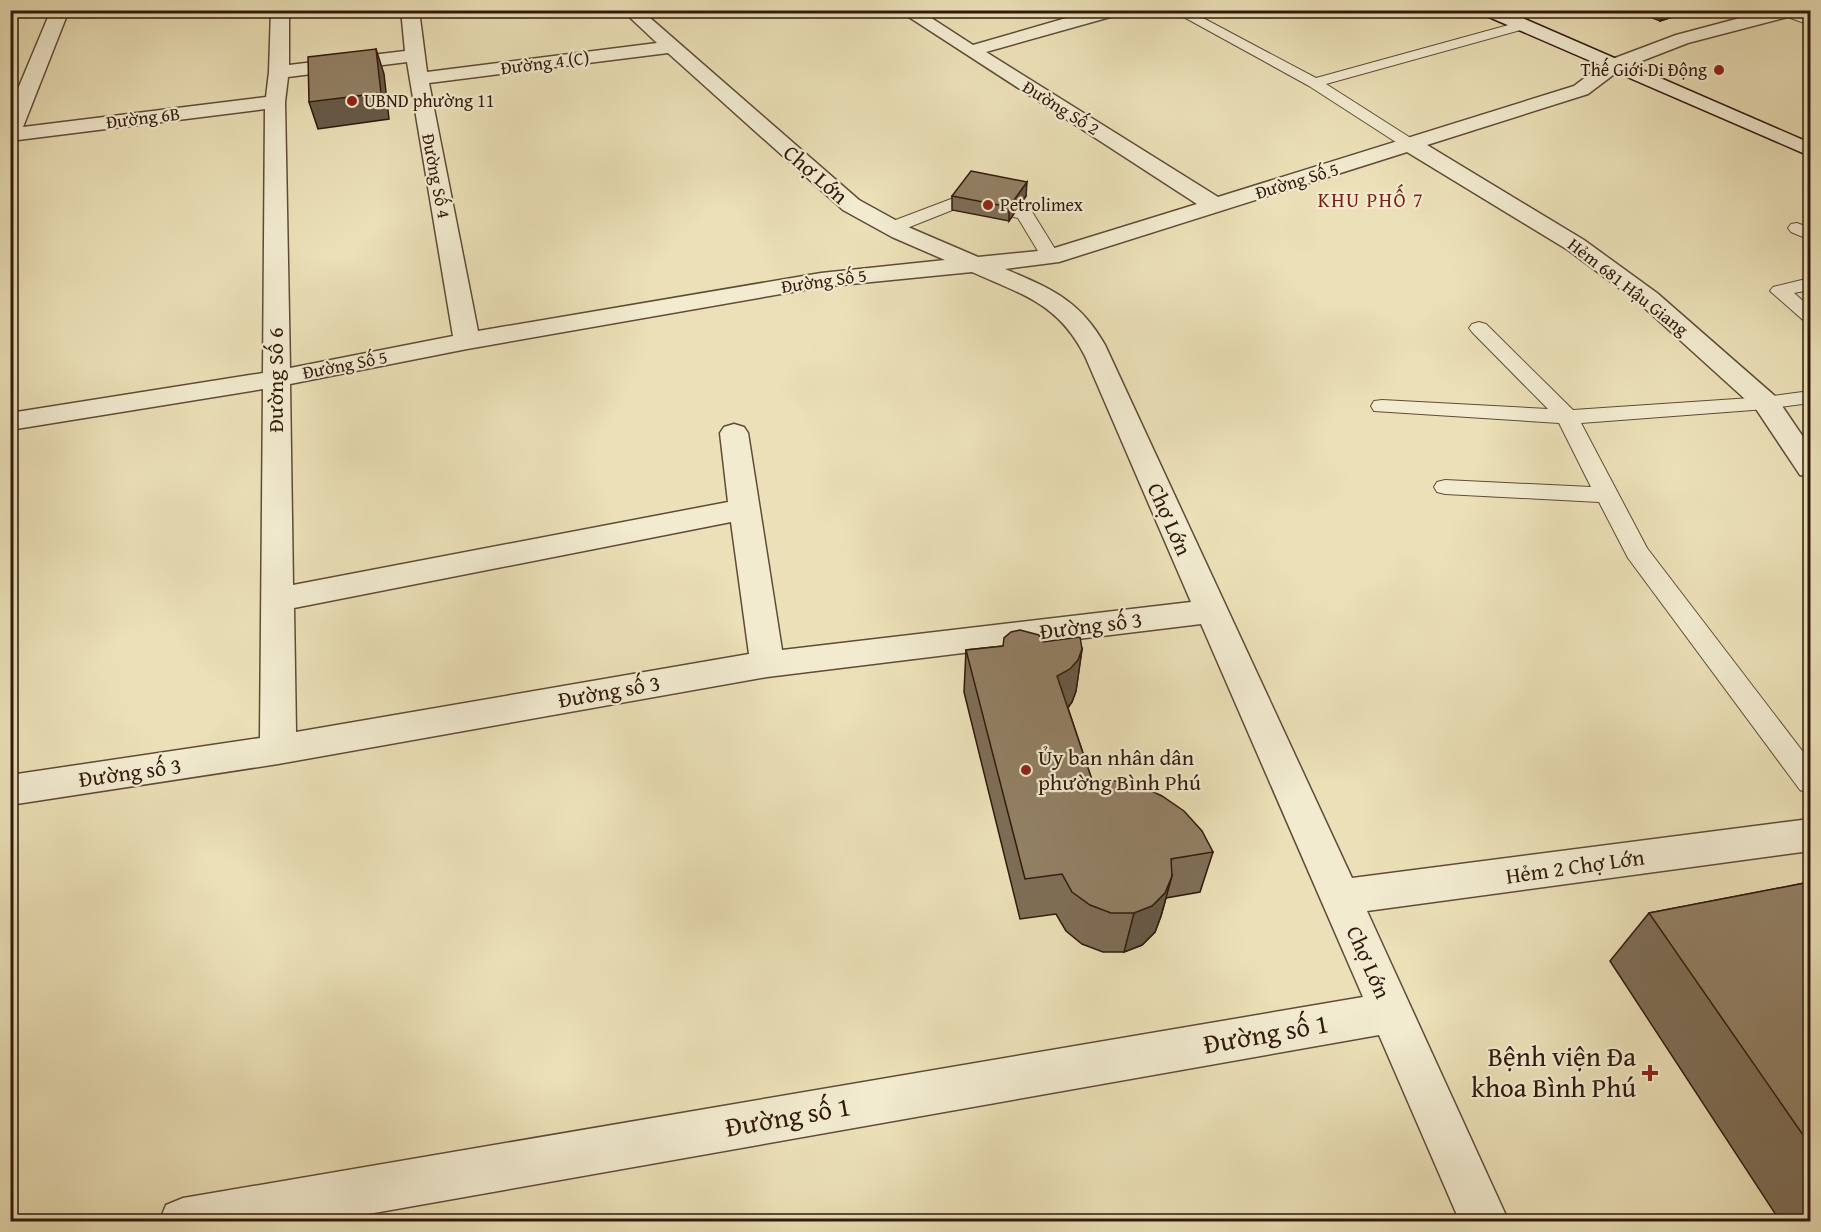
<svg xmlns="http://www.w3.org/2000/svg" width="1821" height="1232" font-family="'Gentium Book Plus',serif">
<rect width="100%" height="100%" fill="#ebe0b7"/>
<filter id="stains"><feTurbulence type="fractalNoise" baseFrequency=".00333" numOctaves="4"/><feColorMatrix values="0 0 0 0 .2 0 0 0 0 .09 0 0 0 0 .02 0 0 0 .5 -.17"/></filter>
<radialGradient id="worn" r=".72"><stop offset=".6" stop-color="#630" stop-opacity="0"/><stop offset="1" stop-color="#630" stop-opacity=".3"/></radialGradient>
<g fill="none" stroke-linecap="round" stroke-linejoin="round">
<g stroke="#604b37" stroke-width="2">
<path id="service" d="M1171,10H1188L1316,78L1523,21L1530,25L1528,28L1326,84L1417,142L1419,145L1411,150L1405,148L1309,86Z
M1781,10H1795L1810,16V25L1782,15Z
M959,196L965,197L968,201L965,205L897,232H885L882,228L885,224Z
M1016,207L1031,210L1060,257L1058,261H1044L1018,218L1010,216L1007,212L1010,208Z
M1797,223L1810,228V240L1791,232L1788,228L1791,224Z
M1810,278V290L1794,293L1810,307V322L1803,320L1770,291L1773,287Z
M1479,322L1486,324L1573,410L1766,397L1810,391V403L1766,409L1581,423L1647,548L1810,761V794L1800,790L1628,558L1599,502L1445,494L1437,492L1434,487L1437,482L1445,480L1591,487L1559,423L1374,411L1371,406L1374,401L1382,400L1548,409L1472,332L1469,328L1472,324Z"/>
</g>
<g stroke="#604b37" stroke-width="3">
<path id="minor" d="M51,10H69L23,127L266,97L269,72L271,10H289V65L405,51L401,10H419L427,72L657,43L622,10H641L859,200L908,227L978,257L1048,250L1197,204L898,10H919L973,45L1094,10H1123L1121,14L986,52L1218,197L1574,86L1607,61L1676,35L1770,10H1801L1799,14L1688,43L1621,69L1588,94L1427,145L1584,240L1657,293L1776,397L1810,447V477L1800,475L1756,409L1639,303L1568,250L1407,152L1059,262L1005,269C1050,288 1080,300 1105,345L1352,878L1810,819V851L1367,911L1509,1222H1460L1379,1035L323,1222H159L166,1205L183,1198L1363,997L1201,624L767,677L278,764L10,805V775L260,738L263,389L10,430V413L263,373L265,109L10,141V108ZM668,53L843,210L892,237L945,260L821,273L478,331L429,83ZM407,62L453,336L290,368L285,102L288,77ZM972,272C1023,295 1058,303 1085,356L1191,602L782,650L748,433L744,427L734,424L724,427L720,433L728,502L293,585L290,384L467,349L821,287ZM731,522L749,654L296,732L294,608Z"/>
</g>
<g stroke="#31190c" stroke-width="3">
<path id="secondary" d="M1480,10H1504L1810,143V156L1482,14Z"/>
</g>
<use href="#service" fill="#f2ebd0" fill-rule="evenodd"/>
<use href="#minor" fill="#f2ebd0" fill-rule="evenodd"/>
<use href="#secondary" fill="#f2ebd0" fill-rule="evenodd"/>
</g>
<path fill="#7e6e57" stroke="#31190c" stroke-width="1.5" d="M1633,10H1684L1682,14L1660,21Z
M952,196H1026L1009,221L952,210Z
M1043,642L1082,649L1076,691L1072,702L1068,708L1092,780L1213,852L1200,892L1166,898L1161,916L1155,932L1142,945L1124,952H1103L1082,944L1066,931L1056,914L1020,919L964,692L966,650Z
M1810,882V1221H1780L1610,961L1649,913Z"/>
<path fill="#665a47" stroke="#31190c" stroke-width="1.5" d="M1664,10H1684L1682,14L1660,21Z
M376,49L384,74L389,119L318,129L309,102Z
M1027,182L1026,196L1009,221V207Z
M1082,649L1076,691L1072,702L1064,711L1057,676Z
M1172,876L1161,916L1155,932L1142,945L1124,952L1134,913Z"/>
<path fill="#928065" stroke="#31190c" stroke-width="1.5" d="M376,49L381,93L309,102L308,57Z
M971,171L1027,182L1009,207L952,196Z
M1020,630L1039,635L1043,642L1080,637L1082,649L1078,660L1070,669L1057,676L1092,780L1117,781L1141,786L1162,796L1184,811L1202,831L1213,852L1171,859L1172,876L1165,893L1152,906L1134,913H1111L1090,905L1072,892L1062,874L1025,879L966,650L1003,646L1004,638L1011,632Z
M1810,882V1145L1649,913Z"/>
<g fill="#8f2418" stroke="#f2ebd0" stroke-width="2">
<circle cx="1719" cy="70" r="6"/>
<circle cx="352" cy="101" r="6"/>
<circle cx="988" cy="205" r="6"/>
<circle cx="1026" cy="770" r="6"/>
<path d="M1647 1064h6v6h6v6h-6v6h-6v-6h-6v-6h6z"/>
</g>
<g text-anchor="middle" stroke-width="4.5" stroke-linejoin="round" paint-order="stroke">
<g font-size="18" fill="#31190c" stroke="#f2ebd0">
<text transform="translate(545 63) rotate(-7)" y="6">Đường 4 (C)</text>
<text transform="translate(1061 108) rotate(32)" y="6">Đường Số 2</text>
<text transform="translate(143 118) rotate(-7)" y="6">Đường 6B</text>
<text transform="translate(436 176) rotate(79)" y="6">Đường Số 4</text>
<text transform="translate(1297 181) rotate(-17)" y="6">Đường Số 5</text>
<text transform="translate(824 281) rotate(-8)" y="6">Đường Số 5</text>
<text transform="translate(1628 287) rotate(38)" y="6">Hẻm 681 Hậu Giang</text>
<text transform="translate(345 365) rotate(-11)" y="6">Đường Số 5</text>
</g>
<g font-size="18" fill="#31190c" stroke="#f2ebd0" text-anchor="start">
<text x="1707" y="76" text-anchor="end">Thế Giới Di Động</text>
<text x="364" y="107">UBND phường 11</text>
<text x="1000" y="211">Petrolimex</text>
</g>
<g font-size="20" letter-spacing="1.5" fill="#7a1f14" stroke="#f2ebd0">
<text x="1371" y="207">KHU PHỐ 7</text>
</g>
<g font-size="22" fill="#31190c" stroke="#f2ebd0">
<text transform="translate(816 174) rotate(41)" y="8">Chợ Lớn</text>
<text transform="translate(275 380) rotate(-90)" y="8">Đường Số 6</text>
<text transform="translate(1170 519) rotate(66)" y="8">Chợ Lớn</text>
<text transform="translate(1091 625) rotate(-7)" y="8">Đường số 3</text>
<text transform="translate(609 691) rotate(-10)" y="8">Đường số 3</text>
<text transform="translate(130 772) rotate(-8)" y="8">Đường số 3</text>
<text transform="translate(1575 866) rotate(-8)" y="8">Hẻm 2 Chợ Lớn</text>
<text transform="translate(1369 962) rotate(66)" y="8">Chợ Lớn</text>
</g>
<g font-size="22" fill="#31190c" stroke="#f2ebd0" text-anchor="start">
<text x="1038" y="765">Ủy ban nhân dân<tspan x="1038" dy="25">phường Bình Phú</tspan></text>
</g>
<g font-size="27" fill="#31190c" stroke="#f2ebd0">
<text transform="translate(1266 1034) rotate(-10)" y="9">Đường số 1</text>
<text transform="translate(788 1117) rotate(-10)" y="9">Đường số 1</text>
</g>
<g font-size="27" fill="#31190c" stroke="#f2ebd0" text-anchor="end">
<text x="1636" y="1066">Bệnh viện Đa<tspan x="1636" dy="31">khoa Bình Phú</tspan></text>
</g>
</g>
<rect width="1821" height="1232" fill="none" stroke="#ebe0b7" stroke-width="36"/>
<rect x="12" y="12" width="1797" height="1208" fill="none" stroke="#31190c" stroke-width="3"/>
<rect x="18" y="18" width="1785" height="1196" fill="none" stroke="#31190c" stroke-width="1.5"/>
<rect width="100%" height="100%" filter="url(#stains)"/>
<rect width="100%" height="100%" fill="url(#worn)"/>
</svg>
